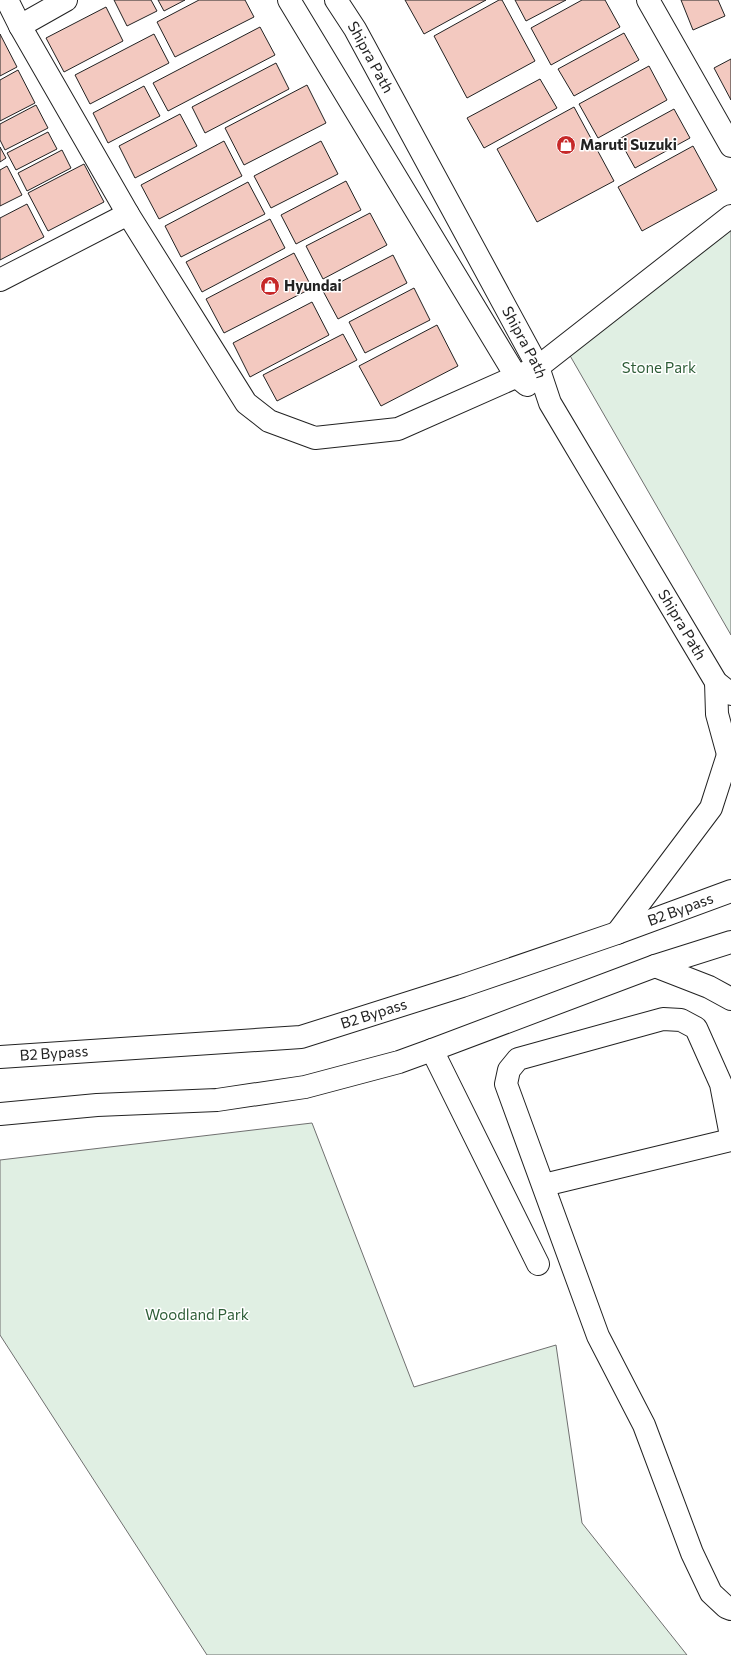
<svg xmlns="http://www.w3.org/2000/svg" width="731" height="1655" font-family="Commissioner,sans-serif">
<rect width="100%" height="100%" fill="#fff"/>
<path fill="#e0efe3" stroke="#6f6f6f" d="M731,229V635L565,347Z
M312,1123L414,1387L556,1345L582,1523L687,1655H207L0,1335V1160Z"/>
<path fill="#f3c9c0" stroke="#222" d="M114,0H151L157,11L127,26Z
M158,0H185L164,11Z
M199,0H245L254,17L175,57L157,22Z
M405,0H486L424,34Z
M499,0H502L535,61L467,98L434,36Z
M515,0H566L526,21Z
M582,0H605L620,27L551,65L531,28Z
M681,0H718L725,16L693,30Z
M106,7L123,41L64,72L46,38Z
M260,27L275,55L168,111L153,83Z
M624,33L639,60L574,96L558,69Z
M0,34L17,67L0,76Z
M154,34L169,63L90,104L75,75Z
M731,59V100L714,68Z
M276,63L289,89L205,133L192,107Z
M649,66L667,100L598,138L579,104Z
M18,70L35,103L0,121V80Z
M540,79L557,108L484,148L467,118Z
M307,85L326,123L244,165L225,128Z
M144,86L160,116L108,143L93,113Z
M36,105L48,128L5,150L0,140V124Z
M574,107L614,181L537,222L497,149Z
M674,109L690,138L635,168L619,139Z
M180,114L197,146L135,178L119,146Z
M48,132L57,149L16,170L7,153Z
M224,141L242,176L159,219L141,185Z
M321,141L338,174L271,208L254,176Z
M693,146L717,190L642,231L618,187Z
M0,147L6,158L0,162Z
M62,150L71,168L27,191L18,173Z
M84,164L104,202L48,231L28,193Z
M7,166L22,195L0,206V170Z
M346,181L361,210L296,244L281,215Z
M248,182L265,214L181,257L165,226Z
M27,204L44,237L0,260V218Z
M370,213L387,245L323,279L306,246Z
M270,219L285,248L202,292L186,262Z
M294,253L312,288L224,333L206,299Z
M393,255L407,283L338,319L323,291Z
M414,288L430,320L365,353L349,322Z
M312,302L329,335L250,377L233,343Z
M437,325L458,366L381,406L359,366Z
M343,334L357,360L277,401L263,375Z"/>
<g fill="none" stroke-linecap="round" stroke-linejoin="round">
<g stroke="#222" stroke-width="24">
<g id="minor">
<path d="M7,0L20,26L128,214L246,403L269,421L315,438L398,429L538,367L731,216"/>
<path d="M289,0L516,376L527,385"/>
<path id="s1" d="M336,0L355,29L538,367L550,403L716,682L731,694"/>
<path d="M648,0L731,146"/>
<path d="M20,26L66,0"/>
<path d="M0,280L128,214"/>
<path d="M716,682L717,714L731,765"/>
<path d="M432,1050L538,1264"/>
<path d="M731,1136L721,1084L696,1028L681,1020L663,1019L518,1059L509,1070L506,1084L598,1336L644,1425L692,1553L711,1593L726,1607L731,1609"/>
<path d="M544,1185L731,1140"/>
</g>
</g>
<g stroke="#222" stroke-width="24">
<g id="major">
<path d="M617,933L711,808L728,755"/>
<path d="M655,966L709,987L731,999"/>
<path id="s2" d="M0,1057L301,1037L462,986L617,933L731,891"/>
<path d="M0,1114L97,1105L217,1100L305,1087L399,1062L432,1050L655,966L731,942"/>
</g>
</g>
<use href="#minor" stroke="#fff" stroke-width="22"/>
<use href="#major" stroke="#fff" stroke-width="22"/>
</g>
<defs>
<g id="shop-disc" transform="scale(1)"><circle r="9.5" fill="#c62828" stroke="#fff"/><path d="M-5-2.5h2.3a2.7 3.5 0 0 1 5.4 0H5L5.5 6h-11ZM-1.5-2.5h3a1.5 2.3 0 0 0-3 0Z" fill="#fff"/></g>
</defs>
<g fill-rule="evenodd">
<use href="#shop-disc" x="566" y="145"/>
<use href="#shop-disc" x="270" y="286"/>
</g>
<g text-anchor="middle" stroke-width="3" stroke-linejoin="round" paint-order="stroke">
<g font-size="15" fill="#222" stroke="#fff">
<text dy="5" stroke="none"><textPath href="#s1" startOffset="67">Shipra Path</textPath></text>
<text dy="5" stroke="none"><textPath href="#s1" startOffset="391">Shipra Path</textPath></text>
<text dy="5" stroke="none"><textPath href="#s1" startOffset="715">Shipra Path</textPath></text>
<text dy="5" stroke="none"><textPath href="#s2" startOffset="702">B2 Bypass</textPath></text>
<text dy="5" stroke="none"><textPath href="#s2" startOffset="378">B2 Bypass</textPath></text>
<text dy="5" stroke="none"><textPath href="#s2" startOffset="54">B2 Bypass</textPath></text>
</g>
<g font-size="15" font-weight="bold" fill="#222" stroke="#fff" text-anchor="start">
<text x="580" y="150">Maruti Suzuki</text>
<text x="284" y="291">Hyundai</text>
</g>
<g font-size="15" fill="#2f5e38" stroke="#fff">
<text x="659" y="373">Stone Park</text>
<text x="197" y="1320">Woodland Park</text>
</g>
</g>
</svg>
